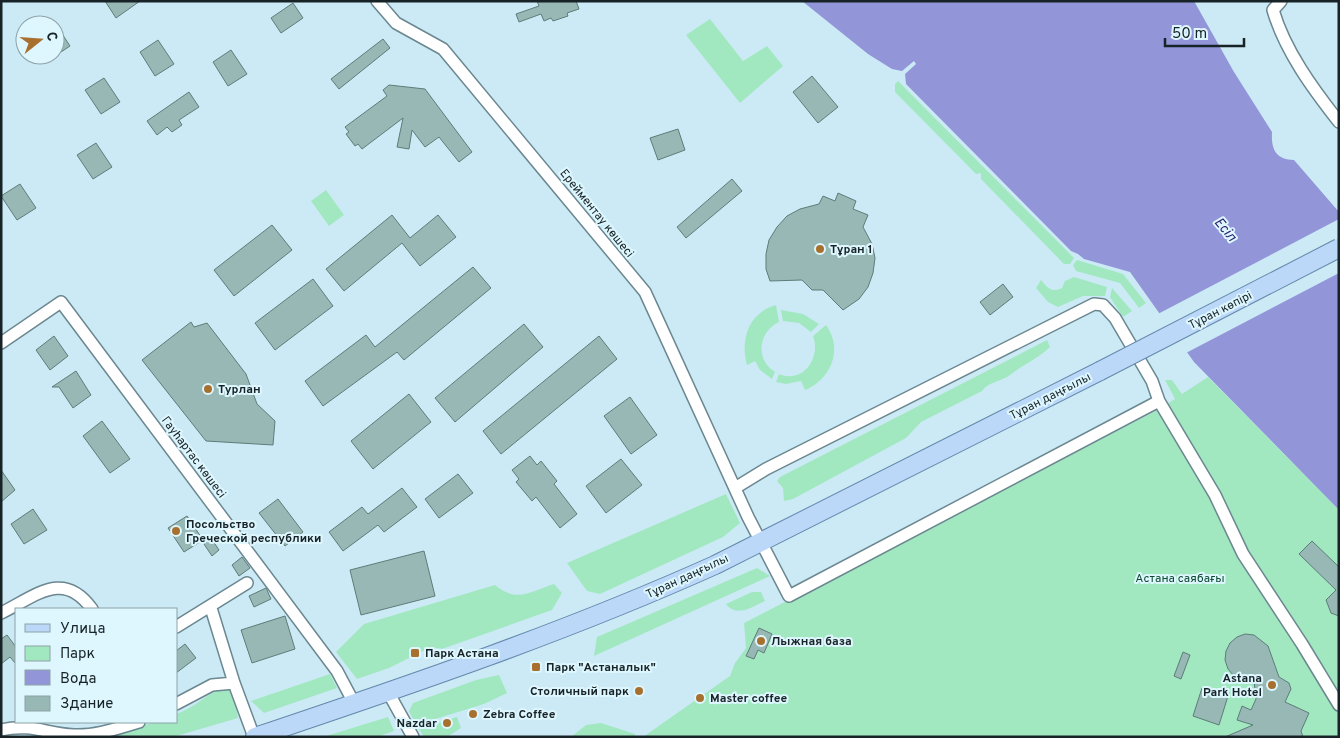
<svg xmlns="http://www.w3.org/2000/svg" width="1340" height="738" font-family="Overpass,sans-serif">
<rect width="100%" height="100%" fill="#cceaf5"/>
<path fill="#a1e8c0" d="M710,19L743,61L767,46L783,66L740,103L686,35Z
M898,81L1074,258L1070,264H1064L981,179V173L976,174L895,92V84Z
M326,190L344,215L329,226L311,201Z
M1077,260L1123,274L1146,303L1139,308L1120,283L1076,271L1073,265Z
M1074,277L1107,287L1105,296H1083L1058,307L1048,302L1036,288L1041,280C1048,288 1051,293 1062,288L1065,281Z
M1112,288L1132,311L1123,317L1110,297Z
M776,305L779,322C758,332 755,360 775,372L772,379L760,370L755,361L747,365C740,340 748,313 776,305Z
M781,310L803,314L819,324L811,332L799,323L783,321Z
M826,325C844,350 830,380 805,390L801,381L786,384L776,382L779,374C804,384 821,357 813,336Z
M1047,340L1050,347C1038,359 1022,365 1010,375C1001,382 989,381 982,391L921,422L906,438L793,499L784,501L783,488L777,481L780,477Z
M1208,377L1339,510V737H643L730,676L735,663L746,648L744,623L1152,413L1175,399L1165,380H1172L1182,394Z
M726,494L740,523L723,537L600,594L587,591L567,563Z
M757,568L770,576L594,656L597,637Z
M554,584L562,593L552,610L442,649L431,647L389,668L357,679L336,652L364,624L495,585C517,603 529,592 554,584Z
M752,592H761L765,601C751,607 737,618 726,604Z
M330,674L337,688L264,713L251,701Z
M499,675L507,693L484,704L416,725L409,711L413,703L476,680Z
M225,687L234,693L238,718L173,737H110L154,722H176V714C195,708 207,693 225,687Z
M388,717L394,731L377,737H323Z
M457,717L461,728L447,737H424L419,729Z
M601,723L635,734V737H571L586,725Z"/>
<path fill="#9296d9" d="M802,1H1194L1234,72L1272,132C1271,150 1276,159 1294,160L1339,212V510L1194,362L1130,272L1084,259L1078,254L1071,251L906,84L905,74L916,64L914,61L902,71L892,69L868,54Z"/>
<path fill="#cceaf5" d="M1339,219V273L1184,354L1156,315Z"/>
<path fill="#98b8b5" stroke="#5e7c79" d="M105,1H140L116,18Z
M537,1H576L579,9L567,13L568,16L553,21L551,18L544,21L541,14L519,22L516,14L539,6Z
M293,3L303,18L281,33L271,18Z
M55,23L70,46L55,56Z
M383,39L390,48L339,89L331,79Z
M158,40L174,64L155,76L140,52Z
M231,50L247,74L228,86L213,62Z
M812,76L838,107L818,123L793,92Z
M104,78L120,102L101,114L85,90Z
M389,85L425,89L472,152L459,162L439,137L425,147L412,130L409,149L397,147L403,118L362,149L358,144L355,146L346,134L349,132L345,127L387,96L383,90Z
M189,92L199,107L179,120L182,125L172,132L167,127L157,135L147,121Z
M678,129L685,150L658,160L650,138Z
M96,143L112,167L93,179L77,155Z
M732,179L742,191L686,238L677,227Z
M20,184L36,208L17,220L1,196Z
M838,193L856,201L853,209L868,215L863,227L872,244L875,258L873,273L868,287L859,299L843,310L823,290H812L802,280L770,281L766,269V254L769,240L777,227L787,216L800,209L819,204L823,196L835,201Z
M392,215L410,238L438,215L456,237L420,266L402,243L344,291L326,269Z
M272,225L292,250L234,296L214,270Z
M473,267L491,288L404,360L397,352L323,406L305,381L366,335L375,347Z
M313,279L333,306L275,350L255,323Z
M1003,284L1013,297L990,315L980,302Z
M191,322L194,327L207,323L246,374L257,404L275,421L273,445L206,441L142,360Z
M524,324L543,347L455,422L435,398Z
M54,336L68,356L50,370L36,350Z
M599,336L617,359L501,454L483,431Z
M76,371L91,395L73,408L59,387H52Z
M409,394L431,422L373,469L351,441Z
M630,397L657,435L631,454L604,416Z
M102,421L130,459L110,473L83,436Z
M530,456L537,465L541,461L557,481L554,484L577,514L560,528L536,497L532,501L516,482L519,479L512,470Z
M621,459L642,485L606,513L586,486Z
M1,470L15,490L1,502Z
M458,474L473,493L439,518L425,499Z
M402,488L417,507L384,532L378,525L343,551L329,532L362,507L368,514Z
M278,499L303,532L285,546L259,513Z
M33,509L47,530L24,544L11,524Z
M187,516L203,540L184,552L168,528Z
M211,538L219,550L212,556L204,544Z
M1312,541L1339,567V616L1331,613L1326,600L1336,590L1299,554Z
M424,551L435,596L361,615L350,570Z
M242,557L250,568L239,576L232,565Z
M266,588L271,599L254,607L249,596Z
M285,616L295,649L252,663L241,630Z
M759,628L772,634L764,653L758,650L754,659L746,656Z
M1245,634L1254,635L1268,646L1279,677L1289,683L1291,689L1285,702L1309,713L1301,731L1303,737H1225L1253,725L1237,720L1242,706L1251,710L1256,699L1254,681L1242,680L1234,676L1228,669L1225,660L1226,651L1230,643L1237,637Z
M7,635L16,647V664L10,657L1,664V639Z
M185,644L196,658L176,673V651Z
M1183,652L1190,655L1181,679L1174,676Z
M1202,688L1228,696L1219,725L1193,716Z"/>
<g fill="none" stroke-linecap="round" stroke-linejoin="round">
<g stroke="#6b8790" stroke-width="14">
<path id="street" d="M377,1L396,23L443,49L645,292L748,517L789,596L1159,401
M1281,1L1273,10C1285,51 1313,89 1339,122
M1,343L61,302L337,671L354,703
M735,488L766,469L1086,308L1094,304L1103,305L1115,318L1152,381L1159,401L1215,495L1243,554L1302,644L1339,705
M211,608L234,683L254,737
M1,613C36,596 63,569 92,609
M176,627L247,583
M388,692L413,737
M176,704L212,685L234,683
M1,730C32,723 46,734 74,735C96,736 118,728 139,722"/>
</g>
<g stroke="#6488ab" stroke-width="20">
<path id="primary" d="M255,737C410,685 566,632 715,565L1100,371"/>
</g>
<use href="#street" stroke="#fff" stroke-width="11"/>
<use href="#primary" stroke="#bbd8f8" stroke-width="18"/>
<g stroke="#6488ab" stroke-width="20" stroke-linecap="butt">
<path id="primary-bridge" d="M1100,371L1339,248"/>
</g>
<use href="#primary-bridge" stroke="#bbd8f8" stroke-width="18"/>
</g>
<g fill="#a8702e" stroke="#def7ff" stroke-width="2">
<circle cx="820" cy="249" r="5"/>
<circle cx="208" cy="389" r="5"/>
<circle cx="176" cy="531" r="5"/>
<circle cx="761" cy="641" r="5"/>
<rect x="410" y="648" width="10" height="10" rx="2.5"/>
<rect x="531" y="662" width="10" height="10" rx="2.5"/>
<circle cx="1272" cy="685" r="5"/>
<circle cx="639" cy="691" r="5"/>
<circle cx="700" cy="698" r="5"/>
<circle cx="473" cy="714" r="5"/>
<circle cx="447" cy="723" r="5"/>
</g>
<g text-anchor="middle" stroke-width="4" stroke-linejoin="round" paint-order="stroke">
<g font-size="12" fill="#172326" stroke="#def7ff">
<text transform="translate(597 213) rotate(51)" y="4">Ерейментау көшесі</text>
<text transform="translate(1220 310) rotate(-27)" y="4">Тұран көпірі</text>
<text transform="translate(1050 396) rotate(-27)" y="4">Тұран даңғылы</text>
<text transform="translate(194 457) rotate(53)" y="4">Гауhартас көшесі</text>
<text transform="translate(687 576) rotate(-25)" y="4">Тұран даңғылы</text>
</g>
<g font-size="12" font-weight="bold" fill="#172326" stroke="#def7ff" text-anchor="start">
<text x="830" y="253">Тұран 1</text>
<text x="218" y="393">Турлан</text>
<text x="186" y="528">Посольство<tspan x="186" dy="14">Греческой республики</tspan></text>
<text x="771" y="645">Лыжная база</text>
<text x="425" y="657">Парк Астана</text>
<text x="546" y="671">Парк "Астаналык"</text>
<text x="1262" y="682" text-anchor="end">Astana<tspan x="1262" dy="14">Park Hotel</tspan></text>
<text x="629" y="695" text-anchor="end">Столичный парк</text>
<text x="710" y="702">Master coffee</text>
<text x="483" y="718">Zebra Coffee</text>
<text x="437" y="727" text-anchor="end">Nazdar</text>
</g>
<g font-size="12" fill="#0c4a2f" stroke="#def7ff">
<text x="1180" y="582">Астана саябағы</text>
</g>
<g font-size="14" font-style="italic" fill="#2a216f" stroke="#def7ff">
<text transform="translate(1226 229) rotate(50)" y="5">Есіл</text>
</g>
</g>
<rect width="1340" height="738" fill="none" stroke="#172326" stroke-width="5"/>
<rect x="15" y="608" width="162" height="115" fill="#def7ff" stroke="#8ea2a8"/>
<rect x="25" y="624" width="25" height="8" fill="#bbd8f8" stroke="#8ea2a8"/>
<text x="60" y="633" font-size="15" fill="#172326">Улица</text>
<rect x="25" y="646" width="25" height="15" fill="#a1e8c0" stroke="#8ea2a8"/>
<text x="60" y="658" font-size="15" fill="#172326">Парк</text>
<rect x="25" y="670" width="25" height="15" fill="#9296d9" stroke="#8ea2a8"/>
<text x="60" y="683" font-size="15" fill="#172326">Вода</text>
<rect x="25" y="696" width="25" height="15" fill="#98b8b5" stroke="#8ea2a8"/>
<text x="60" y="708" font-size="15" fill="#172326">Здание</text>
<g transform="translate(40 40) rotate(73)"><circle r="24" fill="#def7ff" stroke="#8ea2a8"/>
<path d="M0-4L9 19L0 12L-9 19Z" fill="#a8702e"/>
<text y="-8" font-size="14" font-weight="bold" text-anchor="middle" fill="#172326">С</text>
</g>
<path d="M1165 38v8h79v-8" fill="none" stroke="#172326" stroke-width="2.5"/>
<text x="1172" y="38" font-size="15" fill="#172326" stroke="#def7ff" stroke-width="4" paint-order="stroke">50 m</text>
</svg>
